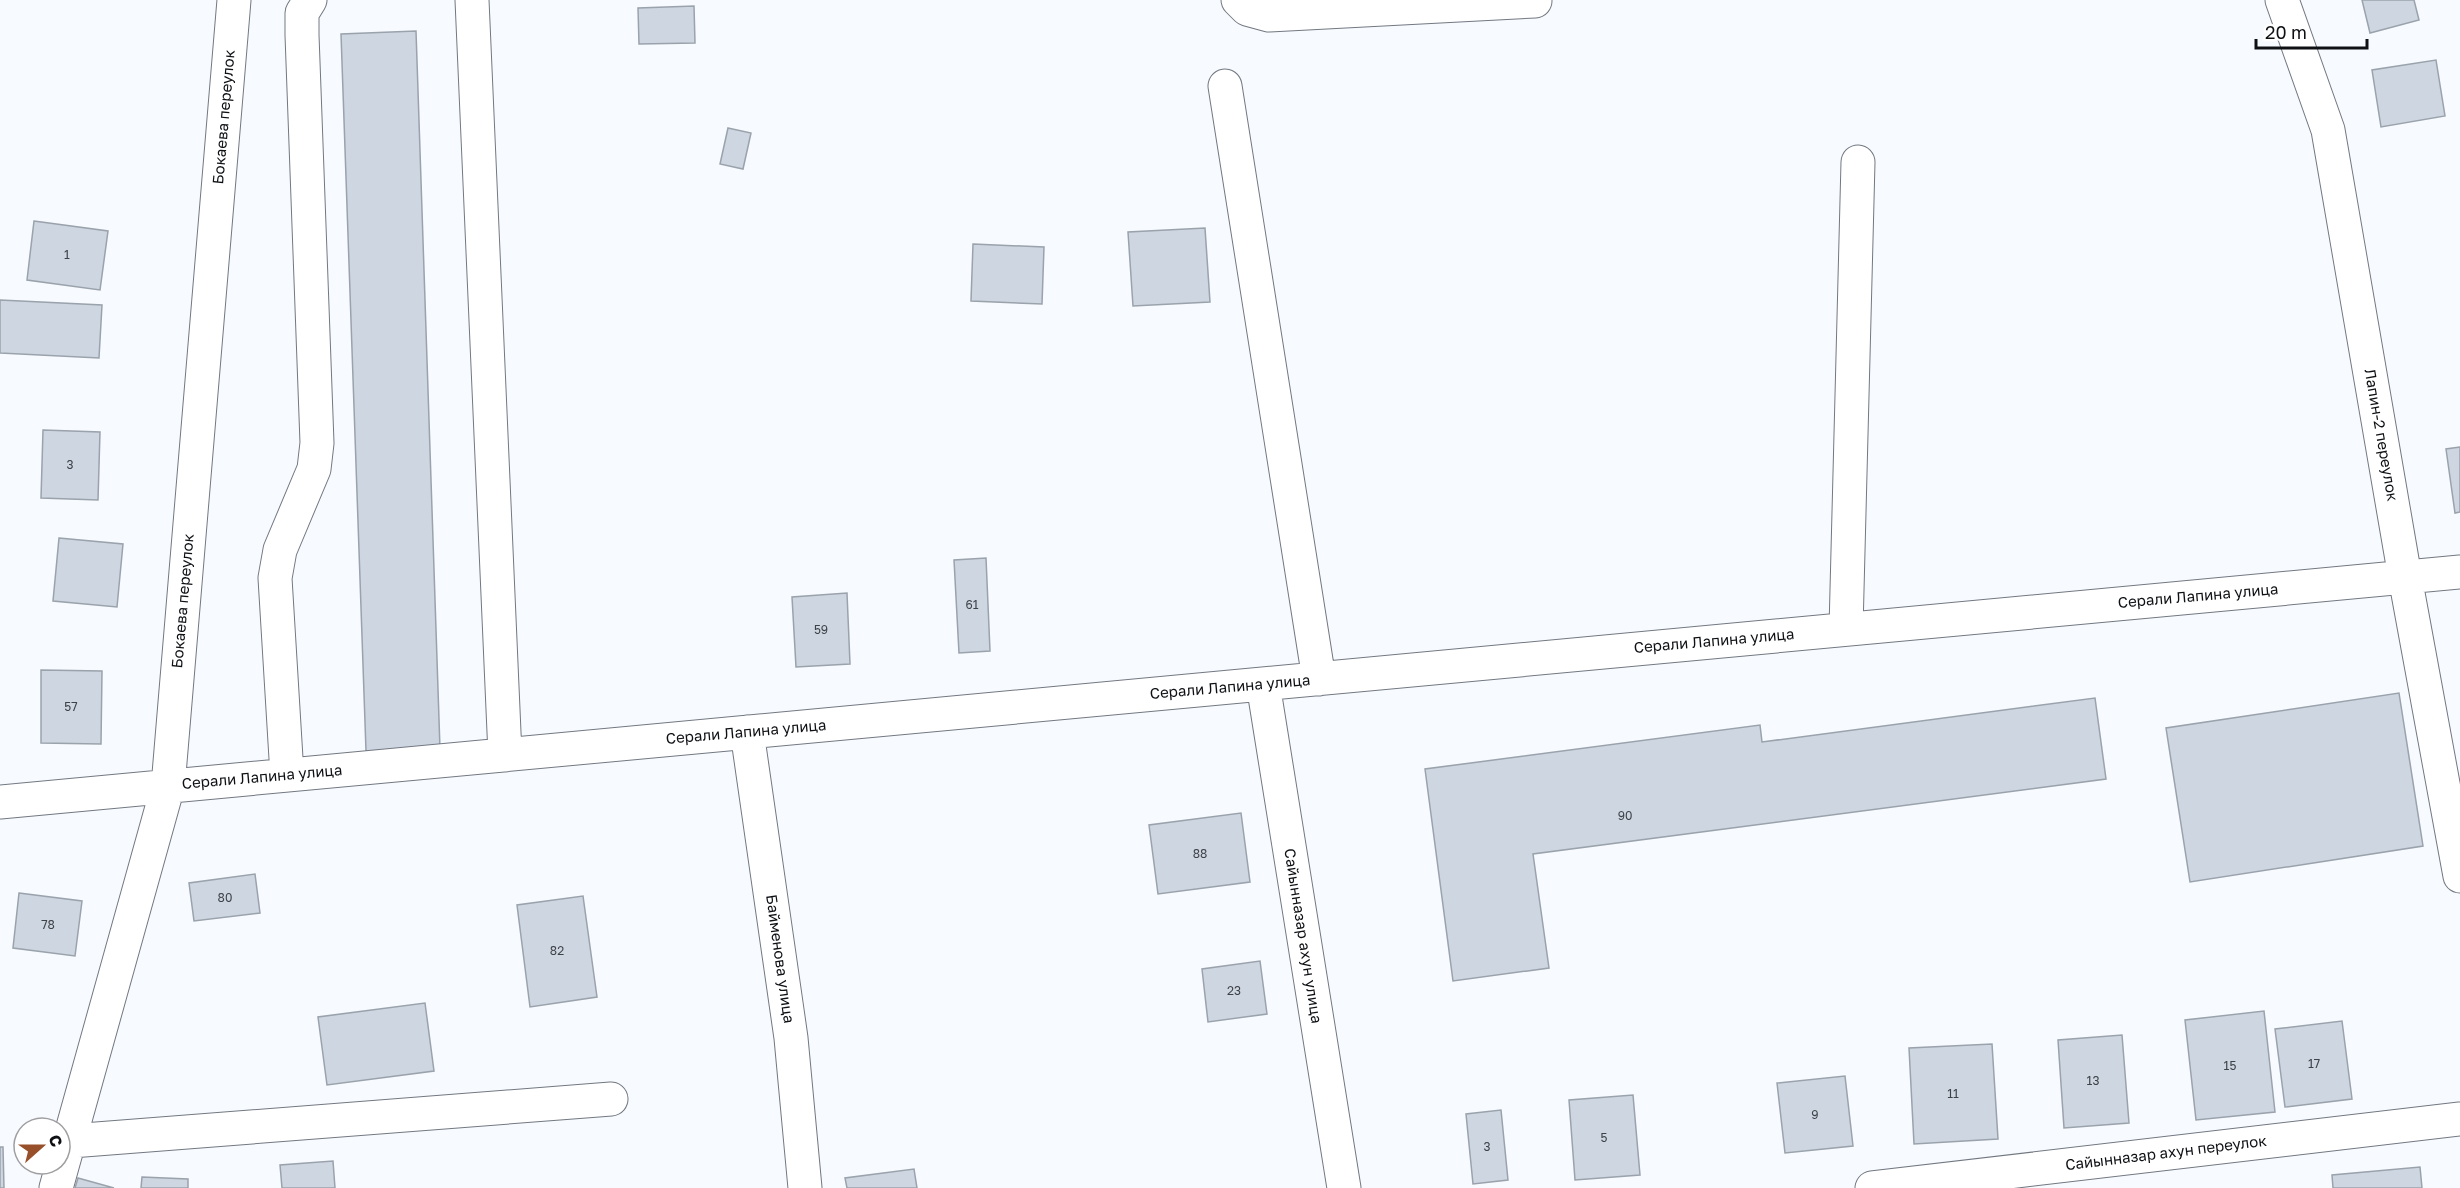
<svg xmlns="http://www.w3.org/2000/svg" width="2460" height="1188" font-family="'Golos Text',sans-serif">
<rect width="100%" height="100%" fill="#f7fafe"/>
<path fill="#ced6e1" stroke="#9aa2ac" stroke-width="1.5" d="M2362,0H2414L2419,20L2370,33Z
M694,6L695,43L639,44L638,8Z
M416,31L440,749L366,751L341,34Z
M2436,60L2445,116L2381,127L2372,70Z
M728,128L751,133L743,169L720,164Z
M34,221L108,231L100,290L27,280Z
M1205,228L1210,302L1133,306L1128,232Z
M973,244L1044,247L1042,304L971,301Z
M0,300L102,305L99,358L0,353Z
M43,430L100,432L98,500L41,498Z
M2460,447V512L2455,513L2446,449Z
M59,538L123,544L117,607L53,601Z
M986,558L990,651L959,653L954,560Z
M847,593L850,664L796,667L792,597Z
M41,670L102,671L101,744L41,743Z
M2399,693L2423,846L2190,882L2166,728Z
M2095,698L2106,779L1533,854L1549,968L1453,981L1425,769L1760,725L1762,742Z
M1241,813L1250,882L1158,894L1149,825Z
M255,874L260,913L194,921L189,883Z
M19,893L82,901L75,956L13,948Z
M583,896L597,997L530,1007L517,905Z
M1260,961L1267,1014L1208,1022L1202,969Z
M425,1003L434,1071L327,1085L318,1017Z
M2264,1011L2275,1112L2196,1120L2185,1020Z
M2342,1021L2352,1099L2285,1107L2275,1029Z
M2122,1035L2129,1123L2064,1128L2058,1040Z
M1992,1044L1998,1139L1914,1144L1909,1048Z
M1845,1076L1853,1146L1785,1153L1777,1083Z
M1633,1095L1640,1175L1575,1180L1569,1100Z
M1501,1110L1508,1180L1473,1184L1466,1114Z
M0,1147H3L4,1188H0Z
M333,1161L335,1188H282L280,1165Z
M2420,1167L2422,1188H2333L2332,1175Z
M914,1169L917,1188H847L845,1178Z
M142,1177L188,1179V1188H141Z
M78,1178L114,1188H75Z"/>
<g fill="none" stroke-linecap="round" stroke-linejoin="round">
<g stroke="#727882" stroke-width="35">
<path id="minor" d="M472,0L505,755
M1238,0L1247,9L1269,15L1535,1
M2282,0L2328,130L2405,577L2460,876
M1225,86L1319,679
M1846,629L1858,162
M1263,684L1344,1188
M747,732L791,1038L805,1188
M287,775L275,578L280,550L314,469L317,443L302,35V13L310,0
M0,802L2460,572
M71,1141L611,1099
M56,1188L168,786L234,0
M1872,1188L2460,1119"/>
</g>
<use href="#minor" stroke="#fff" stroke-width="33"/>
</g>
<g text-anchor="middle" stroke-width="5" stroke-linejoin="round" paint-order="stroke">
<g font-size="12" fill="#3e4247">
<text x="67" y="259">1</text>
<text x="70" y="469">3</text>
<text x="972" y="609">61</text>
<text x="821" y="634">59</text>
<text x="71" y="711">57</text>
<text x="1625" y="820">90</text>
<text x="1200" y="858">88</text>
<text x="225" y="902">80</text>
<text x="48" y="929">78</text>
<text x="557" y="955">82</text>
<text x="1234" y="995">23</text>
<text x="2314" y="1068">17</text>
<text x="2230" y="1070">15</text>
<text x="2093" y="1085">13</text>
<text x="1953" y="1098">11</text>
<text x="1815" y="1119">9</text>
<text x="1604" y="1142">5</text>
<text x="1487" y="1151">3</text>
</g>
<g font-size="15" fill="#0e1014" stroke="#fff">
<text transform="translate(224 117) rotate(-85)" y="5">Бокаева переулок</text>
<text transform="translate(2381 435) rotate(80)" y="5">Лапин-2 переулок</text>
<text transform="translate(2198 596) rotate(-5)" y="5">Серали Лапина улица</text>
<text transform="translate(183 601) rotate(-85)" y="5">Бокаева переулок</text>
<text transform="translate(1714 641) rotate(-5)" y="5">Серали Лапина улица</text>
<text transform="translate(1230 687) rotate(-5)" y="5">Серали Лапина улица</text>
<text transform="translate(746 732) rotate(-5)" y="5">Серали Лапина улица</text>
<text transform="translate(262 777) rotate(-5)" y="5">Серали Лапина улица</text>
<text transform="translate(1303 936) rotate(81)" y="5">Сайынназар ахун улица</text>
<text transform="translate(780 959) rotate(82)" y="5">Байменова улица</text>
<text transform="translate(2166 1153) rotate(-7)" y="5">Сайынназар ахун переулок</text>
</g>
</g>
<g transform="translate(42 1146) rotate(69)"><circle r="28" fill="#ffffff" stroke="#9f9fa1" stroke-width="1.5"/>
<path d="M0-4.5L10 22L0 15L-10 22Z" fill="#97502a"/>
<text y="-9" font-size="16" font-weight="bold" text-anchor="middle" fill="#0e1014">С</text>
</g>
<path d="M2256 39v9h111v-9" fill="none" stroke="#0e1014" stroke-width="3"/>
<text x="2265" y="39" font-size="18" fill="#0e1014" stroke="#ffffff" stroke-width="4.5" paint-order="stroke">20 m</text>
</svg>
